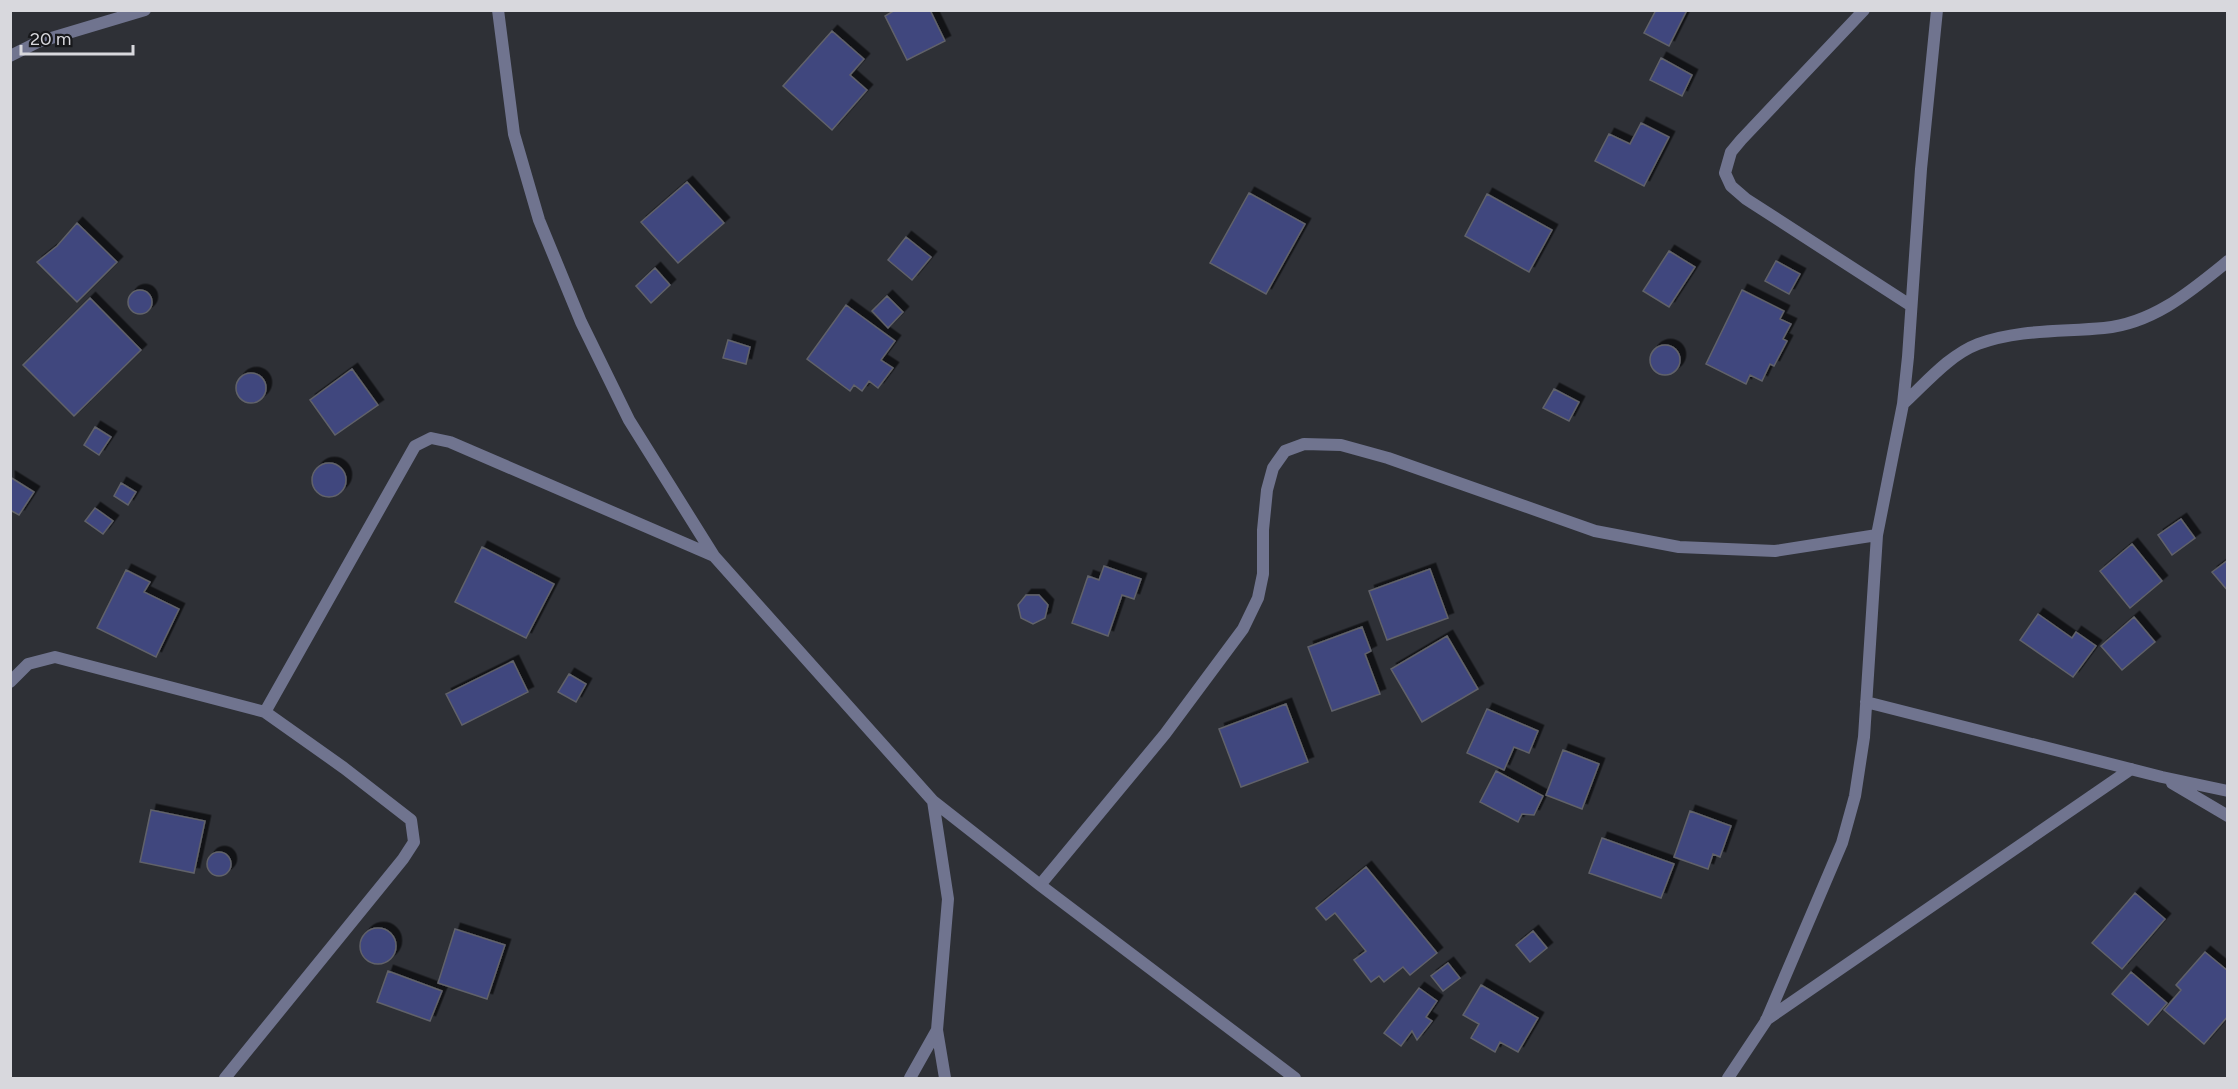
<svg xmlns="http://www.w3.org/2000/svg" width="2238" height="1089" font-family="Figtree,sans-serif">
<defs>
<filter id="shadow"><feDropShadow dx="5.5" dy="-5.5" stdDeviation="0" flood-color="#0009"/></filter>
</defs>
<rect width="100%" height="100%" fill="#2e3036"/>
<path fill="#40467e" stroke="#61626a" stroke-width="1.5" filter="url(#shadow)" d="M895,10H930L945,41L907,60L885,16Z
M1656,10H1687L1669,46L1644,33Z
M832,31L864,59L850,75L867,90L832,130L783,86Z
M1661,58L1692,75L1682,96L1650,80Z
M1641,123L1669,137L1644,186L1595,161L1609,134L1630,144Z
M687,182L724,223L678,263L641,222Z
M1249,193L1305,224L1266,294L1210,263Z
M1487,194L1552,230L1529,272L1465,236Z
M77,223L117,262L77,302L37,262L57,246Z
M906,237L931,257L912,280L888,260Z
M1669,251L1695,267L1669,307L1643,291Z
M1776,261L1800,274L1789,294L1765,281Z
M655,268L670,285L651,303L636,286Z
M1742,290L1784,311L1780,319L1791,324L1783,339L1787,341L1774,366L1770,364L1762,381L1750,375L1746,384L1706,364Z
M128 302a12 12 0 1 1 24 0a12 12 0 1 1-24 0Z
M887,296L903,312L888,328L872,311Z
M90,298L141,350L74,416L23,365Z
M846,305L895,341L881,360L893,368L878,388L869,381L862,391L854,385L850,391L807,359Z
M728,340L750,347L746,364L723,358Z
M1650 360a15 15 0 1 1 30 0a15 15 0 1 1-30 0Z
M352,369L378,405L335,435L310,400Z
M236 388a15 15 0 1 1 30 0a15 15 0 1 1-30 0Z
M1554,389L1579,402L1569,421L1543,408Z
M95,427L111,437L99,455L84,445Z
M312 480a17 17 0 1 1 34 0a17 17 0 1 1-34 0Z
M10,477L34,492L19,515L10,510Z
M121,483L136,492L128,505L114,496Z
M95,508L113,521L103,534L85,521Z
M2181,519L2195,538L2172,555L2158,535Z
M2132,544L2162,581L2130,608L2100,571Z
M482,547L554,584L526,638L455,602Z
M2228,560V591L2212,572Z
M1104,566L1141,579L1134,599L1122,595L1108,636L1072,623L1088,576L1099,580Z
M1430,569L1448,618L1387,640L1369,591Z
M126,570L150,582L144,592L179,609L156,657L97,628Z
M1026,595H1039L1048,605L1045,618L1033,624L1021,618L1018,605Z
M2038,614L2072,638L2076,632L2096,646L2073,677L2020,640Z
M2134,617L2155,642L2122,670L2101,646Z
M1362,627L1371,651L1365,654L1380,694L1332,711L1308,647Z
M1447,636L1478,689L1422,722L1391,669Z
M513,661L528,692L462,725L446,694Z
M569,674L586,684L576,702L558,692Z
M1286,704L1308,762L1241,787L1219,729Z
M1487,709L1538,731L1529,753L1514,747L1504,770L1467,753Z
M1563,750L1599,764L1582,809L1546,795Z
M1496,771L1543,796L1534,815L1522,814L1518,822L1480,802Z
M151,810L205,821L194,873L140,862Z
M1690,811L1731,826L1720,857L1713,854L1708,869L1674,857Z
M1602,838L1674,864L1661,898L1589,873Z
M207 864a12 12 0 1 1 24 0a12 12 0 1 1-24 0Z
M1366,867L1437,953L1410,975L1403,967L1384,982L1379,976L1371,982L1354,960L1366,951L1335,913L1326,920L1316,908Z
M2135,893L2165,919L2122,969L2092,943Z
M360 946a18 18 0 1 1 36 0a18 18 0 1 1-36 0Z
M455,929L505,945L487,999L438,983Z
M1533,931L1547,948L1530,962L1516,945Z
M2205,952L2228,971V1016L2204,1044L2164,1010L2181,990L2176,985Z
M1448,963L1460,978L1443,991L1431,976Z
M388,971L442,991L430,1021L377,1002Z
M2131,972L2167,1003L2148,1025L2112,994Z
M1481,985L1538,1018L1518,1052L1500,1042L1495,1052L1471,1038L1479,1024L1463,1015Z
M1419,988L1437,1001L1426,1017L1432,1021L1417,1040L1412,1031L1401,1046L1384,1033Z"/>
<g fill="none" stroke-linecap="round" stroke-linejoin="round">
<path stroke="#70748f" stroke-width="12" d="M498,10L514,134L539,220L581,322L629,420L714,556L933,801L1040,885L1295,1078
M1864,10L1741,140L1731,152L1725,173L1731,186L1746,199L1910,305
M10,56L38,42L145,10
M1903,404C1925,384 1949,355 1978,344C2019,329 2061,332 2104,328C2154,323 2191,291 2228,261
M10,682L28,664L55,657L265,712
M1866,702L2162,777L2228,791
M2172,783L2228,816
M1040,885L1165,734L1243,629L1258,598L1263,574V530L1267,490L1273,468L1285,451L1304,444L1341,445L1388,458L1595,531L1679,547L1775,551L1877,535
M1766,1020L2131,769
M937,1030L945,1078
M225,1078L403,859L414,842L411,820L344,768L265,712L415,446L431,438L450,442L714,556
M910,1078L937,1030L948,899L933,801
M1728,1078L1766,1021L1842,843L1855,796L1864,737L1877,535L1903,404L1908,357L1921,169L1937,10"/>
</g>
<rect width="2238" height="1089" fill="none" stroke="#d8d8dd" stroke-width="24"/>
<path d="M21 45v9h112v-9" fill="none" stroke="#d8d8dd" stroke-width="3"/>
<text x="30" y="45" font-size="18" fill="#d8d8dd" stroke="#17181b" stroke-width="4.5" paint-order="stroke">20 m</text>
</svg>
